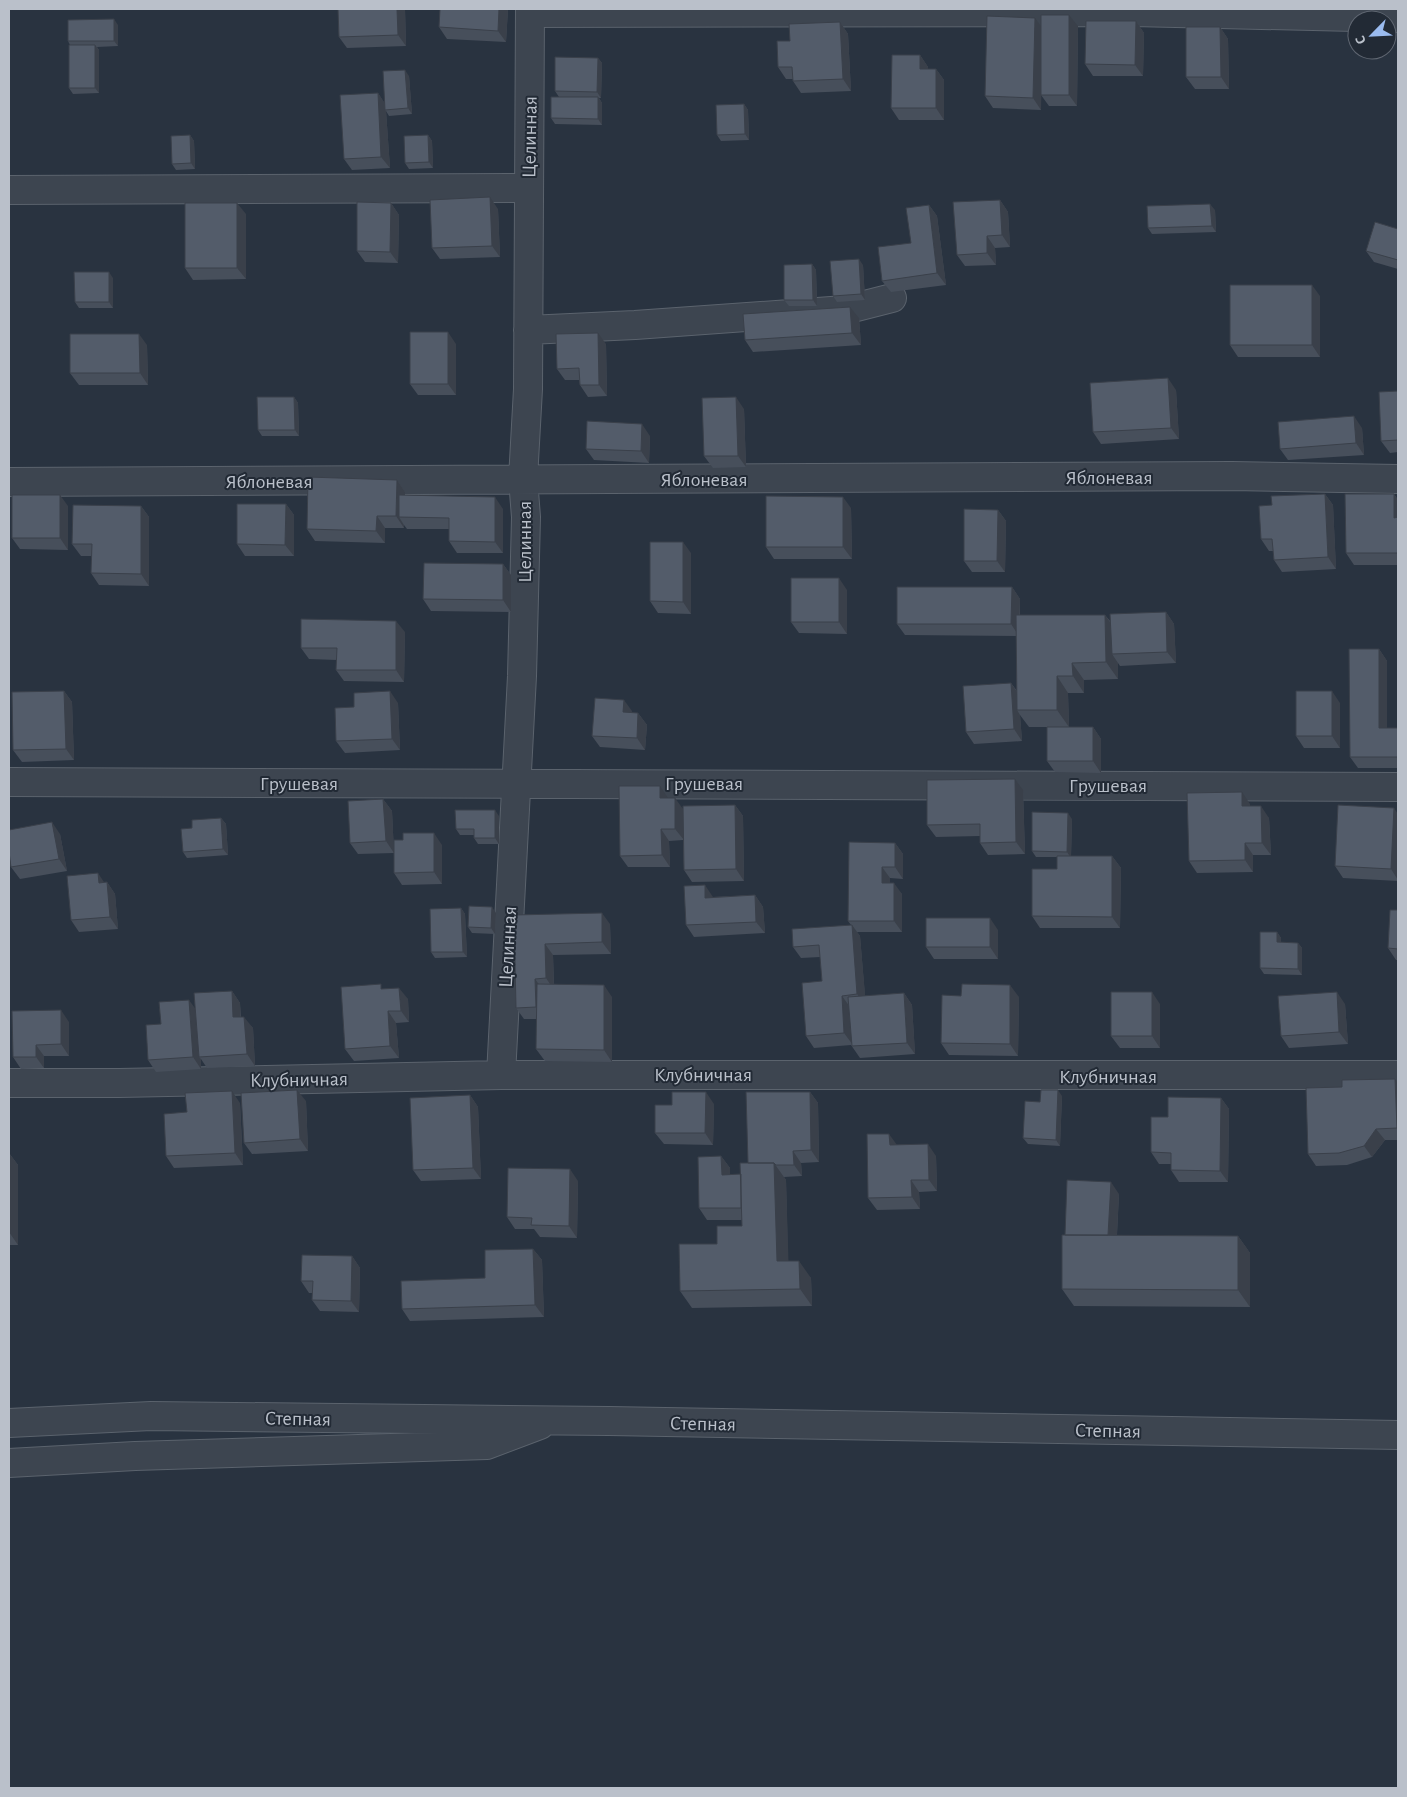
<svg xmlns="http://www.w3.org/2000/svg" width="1407" height="1797" font-family="'Alegreya Sans',sans-serif">
<rect width="100%" height="100%" fill="#293340"/>
<g fill="none" stroke-linecap="round" stroke-linejoin="round">
<g stroke="#5b636d" stroke-width="30">
<path id="minor" d="M530,13L1133,12L1398,18
M9,190L529,188
M528,330L635,325L845,310L892,298
M9,482L1232,476L1398,479
M9,782L1398,787
M501,1075L522,676L526,517L523,479L528,389L530,9
M9,1083H119L501,1075H1398
M9,1423L151,1416L609,1421L1398,1435
M9,1463L135,1456L487,1445L540,1425"/>
</g>
<use href="#minor" stroke="#3d4550" stroke-width="28"/>
</g>
<path fill="#474f5b" d="M338,9H405L406,46L347,48L339,37Z
M508,9L506,42L447,39L439,27Z
M1136,21L1144,33L1143,76H1093L1085,64Z
M840,22L848,34L851,91L801,93L793,81V79H786L778,67L790,41Z
M118,25V46L97,47L99,50V93L73,94L69,88L70,45L68,41Z
M1041,26H1078L1077,106H1049L1041,95V110L993,108L985,96Z
M1220,27L1228,39L1229,89H1195L1186,77Z
M920,55L928,67V69H936L944,80V120H899L891,108Z
M598,58L602,63L601,98H599L602,103V125L555,124L551,118L559,97L555,91Z
M409,76L412,114L389,116L386,111L390,168L352,170L344,159L378,93L385,104Z
M744,104L748,110L749,140L721,141L717,135Z
M190,135L194,141L195,169L176,170L172,164Z
M428,135L432,141L433,168L409,169L405,163Z
M1000,200L1008,212L1010,247L995,248L996,265L965,266L957,255Z
M391,203L399,215L398,263L365,262L357,251Z
M929,205L937,216L946,285L891,292L882,281L911,243Z
M498,209L500,257L440,259L432,248Z
M1215,210L1216,232L1152,234L1148,228Z
M246,214V279L193,280L185,268Z
M1398,229V269L1374,262L1366,251Z
M812,264L816,270L817,306H789L784,300Z
M863,265L865,300L837,302L833,296Z
M113,278V308H79L75,302Z
M1320,296V357H1238L1230,345Z
M859,318L861,345L753,352L745,340Z
M456,344V395H418L410,384Z
M606,344L607,396L588,397L580,385L579,380H565L557,369Z
M147,345L148,385H79L70,373Z
M1176,390L1179,439L1101,444L1093,432Z
M1398,391V452L1390,453L1381,441Z
M294,397L298,403L299,436H262L258,430Z
M744,409L746,467L713,468L704,456Z
M1362,428L1364,455L1288,460L1280,449Z
M650,436L649,463L594,460L586,449Z
M397,480L405,492V495L503,509V553H457L449,541V529H407L404,525V528H385V543L315,541L307,529Z
M1325,494L1333,505L1336,569L1282,572L1274,560L1273,551H1269L1261,539L1272,505Z
M1394,494L1398,500V565H1354L1346,553Z
M286,504L294,515V556H245L237,544Z
M68,506V550L20,549L12,538Z
M141,506L149,517V586L99,585L91,573V556H81L72,544Z
M851,508L852,559H774L766,547Z
M998,510L1006,521L1005,572H972L964,561Z
M691,553V614L658,613L650,601Z
M503,564L511,575V612L431,611L423,599Z
M1012,587L1020,599V615H1105L1111,622L1166,612L1174,624L1176,663L1120,666L1118,663V679L1084,680V693H1068L1069,727H1029L1020,715L1022,741L974,744L966,732L1011,683L1017,691L1016,636L905,635L897,624Z
M847,590V634L799,633L791,622Z
M405,632L404,682L344,681L336,670L337,660L309,659L301,648Z
M1379,649L1387,661V728H1398V768H1358L1350,757Z
M64,691L72,702L74,760L22,762L13,750Z
M398,703L400,750L345,753L336,741L354,707Z
M1340,703V748H1304L1296,736Z
M632,711V713H638L647,725L645,750L600,747L592,736Z
M1093,727L1101,739V773L1055,772L1047,761Z
M1023,790L1025,854L988,855L980,843V836L936,837L927,825Z
M668,798L683,809L735,805L743,816L744,881L692,882L684,870L683,840L669,841L670,867H628L620,856Z
M383,799L392,811L394,853L358,854L350,843Z
M1250,804V806L1269,818L1271,855H1253V872L1197,873L1189,861Z
M1398,814V881L1343,878L1335,866Z
M499,816V844H478L474,838V835H460L456,829Z
M221,818L226,824L228,855L187,858L183,852L192,828Z
M1072,819L1071,856H1112L1121,868L1120,928H1040L1032,916L1057,869V857H1036L1032,851Z
M60,834L67,871L20,879L11,867Z
M403,840L442,845V884L402,885L394,873Z
M895,843L903,854V879L890,878V883L902,894V932H857L860,936L865,996L904,993L912,1005L915,1054L860,1058L851,1045L814,1048L806,1036L822,981L820,957L801,958L793,947L851,925L848,921Z
M107,882L115,894L118,929L79,932L71,920Z
M755,895L763,907L765,933L694,937L686,925L713,897Z
M461,908L465,914L467,957L435,958L431,952Z
M1398,910V960H1396L1388,948Z
M496,913L495,934L472,933L468,927Z
M514,915L610,924L611,954L553,955L554,984L612,997V1062L545,1061L536,1049L537,1019H524L516,1008Z
M998,930V959H934L926,947Z
M1277,932L1281,938V942L1298,943L1302,948V975L1264,974L1260,968Z
M385,989L408,999L409,1022L396,1023L399,1058L354,1061L345,1049Z
M232,991L240,1003L241,1017L253,1028L255,1066L207,1068L201,1059V1069L156,1072L148,1060L161,1024Z
M1019,997L1018,1056L949,1055L941,1043Z
M1160,1004V1048H1120L1111,1036Z
M1345,1004L1348,1044L1289,1048L1281,1036Z
M69,1022V1056H44V1068L21,1069L13,1057Z
M1395,1079L1398,1083V1140H1385L1372,1157L1347,1165L1316,1166L1308,1154L1342,1087Z
M810,1092L818,1103L819,1162L801,1163L802,1176L784,1177L786,1180L788,1261L811,1278L812,1306L692,1308L680,1291L717,1244L742,1226V1220H707L699,1208L721,1156L730,1168V1175L741,1174L748,1163Z
M470,1095L478,1107L481,1179L421,1181L413,1170Z
M1062,1096L1060,1146L1028,1144L1023,1138L1040,1102Z
M1221,1098L1229,1109L1228,1182H1179L1171,1170V1164H1159L1151,1152L1168,1117Z
M306,1101L308,1151L252,1154L244,1143Z
M240,1103L243,1165L174,1168L166,1156L187,1112Z
M714,1104L713,1145L664,1144L655,1133Z
M897,1145L936,1156L937,1191L919,1192L920,1209L877,1210L868,1198Z
M9,1153L18,1165V1245H9Z
M578,1181L577,1238L540,1237L534,1229H515L507,1217Z
M1119,1194L1117,1235L1238,1236L1250,1253V1307L1074,1306L1062,1289L1065,1235Z
M533,1249L542,1260L544,1317L410,1321L402,1309L485,1278Z
M352,1256L360,1268L359,1312L320,1311L312,1300V1293H309L301,1281Z"/>
<path fill="#3a404a" d="M397,9H405L406,46L398,35Z
M499,9H508L506,42L498,31Z
M1069,15L1078,26L1077,106L1069,95Z
M1035,18L1043,29L1041,110L1033,98Z
M114,19L118,25V46L114,41Z
M1136,21L1144,33L1143,76L1135,65Z
M840,22L848,34L851,91L843,79Z
M1220,27L1228,39L1229,89L1221,77Z
M95,45L99,50V93L95,88Z
M920,55L928,67V80L920,69Z
M598,58L602,63L601,98L597,92Z
M936,69L944,80V120L936,108Z
M405,70L409,76L412,114L408,108Z
M378,93L386,105L385,110L386,111L390,168L381,157Z
M598,97L602,103V125L598,119Z
M744,104L748,110L749,140L745,134Z
M190,135L194,141L195,169L191,163Z
M428,135L432,141L433,168L429,162Z
M490,197L498,209L500,257L492,246Z
M1000,200L1008,212L1010,247L1002,235Z
M237,203L246,214V279L237,268Z
M391,203L399,215L398,263L390,252Z
M1210,204L1215,210L1216,232L1212,226Z
M929,205L937,216L946,285L937,273Z
M987,236L995,248L996,265L987,253Z
M859,259L863,265L865,300L861,294Z
M812,264L816,270L817,306L813,300Z
M109,272L113,278V308L109,302Z
M1312,285L1320,296V357L1312,345Z
M850,307L859,318L861,345L852,333Z
M448,332L456,344V395L448,384Z
M598,333L606,344L607,396L599,385Z
M139,334L147,345L148,385L140,373Z
M1168,378L1176,390L1179,439L1171,428Z
M294,397L298,403L299,436L295,430Z
M736,397L744,409L746,467L738,456Z
M1354,416L1362,428L1364,455L1356,443Z
M642,424L650,436L649,463L641,451Z
M397,480L405,492L404,517H399L404,525V528L396,516Z
M1325,494L1333,505L1336,569L1328,557Z
M1394,494L1398,500V523L1394,518Z
M60,495L68,506V550L60,538Z
M495,497L503,509V553L495,542Z
M843,497L851,508L852,559L843,547Z
M286,504L294,515V556L285,545Z
M141,506L149,517V586L141,574Z
M998,510L1006,521L1005,572L997,561Z
M377,516L385,528V543L376,531Z
M683,542L691,553V614L683,602Z
M503,564L511,575V612L503,600Z
M839,578L847,590V634L839,622Z
M1012,587L1020,599L1019,636L1011,624Z
M1166,612L1174,624L1176,663L1167,652Z
M1105,615L1117,632L1112,654L1118,663V679L1106,662Z
M396,621L405,632L404,682L396,670Z
M1379,649L1387,661V740L1379,728Z
M1072,663L1084,680V693L1073,676Z
M1057,676L1068,693L1069,727L1057,710Z
M1011,683L1019,695L1017,710L1020,715L1022,741L1014,729Z
M64,691L72,702L74,760L66,749Z
M390,691L398,703L400,750L392,739Z
M1332,691L1340,703V748L1332,736Z
M624,700L632,711L631,724L623,712Z
M638,713L647,725L645,750L637,738Z
M1093,727L1101,739V773L1093,761Z
M1015,779L1023,790L1025,854L1016,842Z
M660,786L668,798H660Z
M1242,792L1250,804V818L1242,806Z
M675,798L683,809L684,840L675,829Z
M383,799L392,811L394,853L386,841Z
M735,805L743,816L744,881L736,869Z
M1261,806L1269,818L1271,855L1262,843Z
M1394,808L1398,814V880L1391,869Z
M495,810L499,816V844L495,838Z
M1068,813L1072,819L1071,858L1067,852Z
M221,818L226,824L228,855L223,849Z
M52,822L60,834L67,871L59,859Z
M661,829L669,841L670,867L662,855Z
M434,833L442,845V884L434,872Z
M895,843L903,854V879L895,867Z
M1245,843L1253,855V872L1245,860Z
M1112,856L1121,868L1120,928L1112,917Z
M882,867L890,878V894L882,883Z
M98,873L106,885L99,883Z
M107,882L115,894L118,929L110,917Z
M894,883L902,894V932L894,921Z
M705,885L713,897L714,909L705,898Z
M755,895L763,907L765,933L756,922Z
M492,907L496,913L495,934L491,928Z
M461,908L465,914L467,957L463,952Z
M602,913L610,924L611,954L602,942Z
M990,918L998,930V959L990,947Z
M852,925L860,936L866,1006L857,994Z
M1277,932L1281,938V948L1277,942Z
M1298,943L1302,948V975L1298,969Z
M545,944L553,955L554,990L546,978Z
M535,979L543,990L544,1019L536,1007Z
M604,985L612,997V1062L604,1050Z
M1010,985L1019,997L1018,1056L1010,1044Z
M399,988L408,999L409,1022L401,1011Z
M232,991L240,1003L241,1029L233,1017Z
M1152,992L1160,1004V1048L1152,1036Z
M1337,992L1345,1004L1348,1044L1339,1032Z
M904,993L912,1005L915,1054L907,1043Z
M842,996L850,1007L853,1045L844,1033Z
M189,1000L197,1011L199,1057L201,1059V1069L193,1057Z
M61,1010L69,1022V1056L61,1044Z
M388,1011L396,1023L399,1058L390,1046Z
M244,1017L253,1028L255,1066L247,1054Z
M36,1045L44,1056V1068L36,1057Z
M1395,1079L1398,1083V1130L1397,1128Z
M297,1090L306,1101L308,1151L300,1139Z
M1058,1090L1062,1096L1060,1146L1056,1140Z
M232,1091L240,1103L243,1165L235,1153Z
M706,1092L714,1104L713,1145L705,1133Z
M810,1092L818,1103L819,1162L811,1150Z
M470,1095L478,1107L481,1179L473,1168Z
M1221,1098L1229,1109L1228,1182L1220,1171Z
M1376,1129L1385,1140L1372,1157L1364,1146Z
M889,1134L897,1145H890Z
M928,1144L936,1156L937,1191L929,1180Z
M793,1151L801,1163L802,1176L794,1165Z
M9,1153L18,1165V1245L9,1232Z
M721,1156L730,1168V1186L722,1175Z
M774,1163L786,1180L789,1278L777,1261Z
M570,1169L578,1181L577,1238L569,1226Z
M911,1180L919,1192L920,1209L912,1197Z
M1111,1182L1119,1194L1116,1251L1108,1239Z
M1238,1236L1250,1253V1307L1238,1290Z
M533,1249L542,1260L544,1317L535,1305Z
M352,1256L360,1268L359,1312L351,1301Z
M799,1261L811,1278L812,1306L800,1289Z"/>
<path fill="#535c6a" stroke="#3a404a" d="M338,9H397L398,35L339,37Z
M440,9H499L498,31L439,27Z
M1041,15H1069V95H1041Z
M987,16L1035,18L1033,98L985,96Z
M114,19V41H68V20Z
M1086,21H1136L1135,65L1085,64Z
M840,22L843,79L793,81L792,67H778L777,41H790L789,24Z
M1186,27H1220L1221,77H1186Z
M69,45H95V88H69Z
M892,55H920V69H936V108H891Z
M555,57L598,58L597,92L555,91Z
M405,70L408,108L385,110L383,71Z
M378,93L381,157L344,159L340,95Z
M551,97H598V119L551,118Z
M744,104L745,134L717,135L716,105Z
M190,135L191,163L172,164L171,136Z
M428,135L429,162L405,163L404,136Z
M490,197L492,246L432,248L430,200Z
M1000,200L1002,235L987,236V253L957,255L953,202Z
M357,202L391,203L390,252L357,251Z
M185,203H237V268H185Z
M1210,204L1212,226L1148,228L1147,206Z
M929,205L937,273L882,281L878,247L911,243L906,208Z
M1375,222L1398,229V260L1366,251Z
M859,259L861,294L833,296L830,261Z
M812,264L813,300H784V265Z
M74,272H109V302H75Z
M1230,285H1312V345H1230Z
M850,307L852,333L745,340L743,314Z
M410,332H448V384H410Z
M598,333L599,385H580L579,368L557,369L556,334Z
M70,334H139L140,373H70Z
M1168,378L1171,428L1093,432L1090,383Z
M1398,391V440L1381,441L1379,392Z
M257,397H294L295,430H258Z
M736,397L738,456H704L702,398Z
M1354,416L1356,443L1280,449L1278,422Z
M587,421L642,424L641,451L586,449Z
M308,477L397,480L396,516H377L376,531L307,529Z
M1325,494L1328,557L1274,560L1272,539H1261L1259,506L1272,505L1271,496Z
M1345,494H1394V518L1398,517V553H1346Z
M12,495H60V538H12Z
M399,495L495,497V542L449,541V518L399,517Z
M766,496L843,497V547H766Z
M237,504H286L285,545L237,544Z
M73,505L141,506V574L91,573L92,544H72Z
M964,509L998,510L997,561H964Z
M650,542H683V602L650,601Z
M424,563L503,564V600L423,599Z
M791,578H839V622H791Z
M897,587H1012L1011,624H897Z
M1166,612L1167,652L1112,654L1110,614Z
M1016,615H1105L1106,662L1072,663L1073,676H1057V710H1017Z
M301,619L396,621V670H336L337,648H301Z
M1349,649H1379V728H1398V757H1350Z
M1011,683L1014,729L966,732L963,686Z
M64,691L66,749L13,750L12,692Z
M390,691L392,739L336,741L335,708L354,707V693Z
M1296,691H1332V736H1296Z
M595,698L624,700L623,712L638,713L637,738L592,736Z
M1047,727H1093V761H1047Z
M1015,779L1016,842L980,843V824L927,825V780Z
M619,786H660V798H675V829H661L662,855L620,856Z
M1242,792V806H1261L1262,843H1245V860L1189,861L1187,793Z
M383,799L386,841L350,843L348,801Z
M735,805L736,869L684,870L683,806Z
M1338,805L1394,808L1391,869L1335,866Z
M455,810H495V838H474V829H456Z
M1032,812L1068,813L1067,852L1032,851Z
M221,818L223,849L183,852L181,829L192,828V820Z
M52,822L59,859L11,867L9,852V830Z
M403,833H434V872L394,873V840H403Z
M849,842L895,843V867H882V883H894V921H848Z
M1057,856H1112V917L1032,916V869H1057Z
M98,873L99,883L107,882L110,917L71,920L67,876Z
M705,885V898L755,895L756,922L686,925L684,886Z
M469,906L492,907L491,928L468,927Z
M461,908L463,952H431L430,909Z
M1390,910H1398V949L1388,948Z
M602,913V942L545,944L546,978L535,979L536,1007L516,1008L514,915Z
M926,918H990V947H926Z
M852,925L857,994L842,996L844,1033L806,1036L802,983L822,981L819,945L793,947L792,929Z
M1260,932H1277V942L1298,943V969L1260,968Z
M381,984V989L399,988L401,1011H388L390,1046L345,1049L341,987Z
M537,984L604,985V1050L536,1049Z
M962,984L1010,985V1044L941,1043L942,995L961,996Z
M232,991L233,1017H244L247,1054L199,1057L194,993Z
M1111,992H1152V1036H1111Z
M1337,992L1339,1032L1281,1036L1278,996Z
M904,993L907,1043L852,1046L848,997Z
M189,1000L193,1057L148,1060L146,1025L161,1024L159,1002Z
M61,1010V1044L36,1045V1057H13L12,1011Z
M1395,1079L1397,1128L1376,1129L1364,1146L1339,1153L1308,1154L1306,1088L1342,1087V1080Z
M297,1090L300,1139L244,1143L241,1093Z
M1041,1090H1058L1056,1140L1023,1138L1025,1101L1040,1102Z
M232,1091L235,1153L166,1156L164,1114L187,1112L185,1093Z
M672,1092H706L705,1133H655V1105H672Z
M746,1092H810L811,1150L793,1151L794,1165H776L774,1163H748Z
M470,1095L473,1168L413,1170L410,1098Z
M1168,1097L1221,1098L1220,1171L1171,1170V1153L1151,1152V1117H1168Z
M867,1134H889L890,1145L928,1144L929,1180H911L912,1197L868,1198Z
M721,1156L722,1175L741,1174V1208H699L698,1157Z
M740,1163H774L777,1261H799L800,1289L680,1291L679,1244H717V1226H742Z
M508,1168L570,1169L569,1226L531,1225L532,1218L507,1217Z
M1067,1180L1111,1182L1108,1235H1065Z
M1062,1235L1238,1236V1290L1062,1289Z
M533,1249L535,1305L402,1309L401,1281L485,1278V1250Z
M302,1255L352,1256L351,1301L312,1300L313,1281H301Z"/>
<g text-anchor="middle" stroke-width="4" stroke-linejoin="round" paint-order="stroke">
<g font-size="20" fill="#bac0ca" stroke="#222a35">
<text transform="translate(529 137) rotate(-89)" y="7">Целинная</text>
<text x="1109" y="484">Яблоневая</text>
<text x="704" y="486">Яблоневая</text>
<text x="269" y="488">Яблоневая</text>
<text transform="translate(524 542) rotate(-90)" y="7">Целинная</text>
<text x="299" y="790">Грушевая</text>
<text x="704" y="790">Грушевая</text>
<text x="1108" y="792">Грушевая</text>
<text transform="translate(507 947) rotate(-87)" y="7">Целинная</text>
<text x="703" y="1081">Клубничная</text>
<text x="1108" y="1083">Клубничная</text>
<text transform="translate(299 1079) rotate(-1)" y="7">Клубничная</text>
<text transform="translate(298 1418) rotate(1)" y="7">Степная</text>
<text transform="translate(703 1423) rotate(1)" y="7">Степная</text>
<text transform="translate(1108 1430) rotate(1)" y="7">Степная</text>
</g>
</g>
<rect width="1407" height="1797" fill="none" stroke="#bac0ca" stroke-width="20"/>
<g transform="translate(1372 35) rotate(246)"><circle r="24" fill="#222a35" stroke="#5f6671"/>
<path d="M0-4L9 19L0 12L-9 19Z" fill="#9abbef"/>
<text y="-8" font-size="14" font-weight="bold" text-anchor="middle" fill="#bac0ca">С</text>
</g>
</svg>
